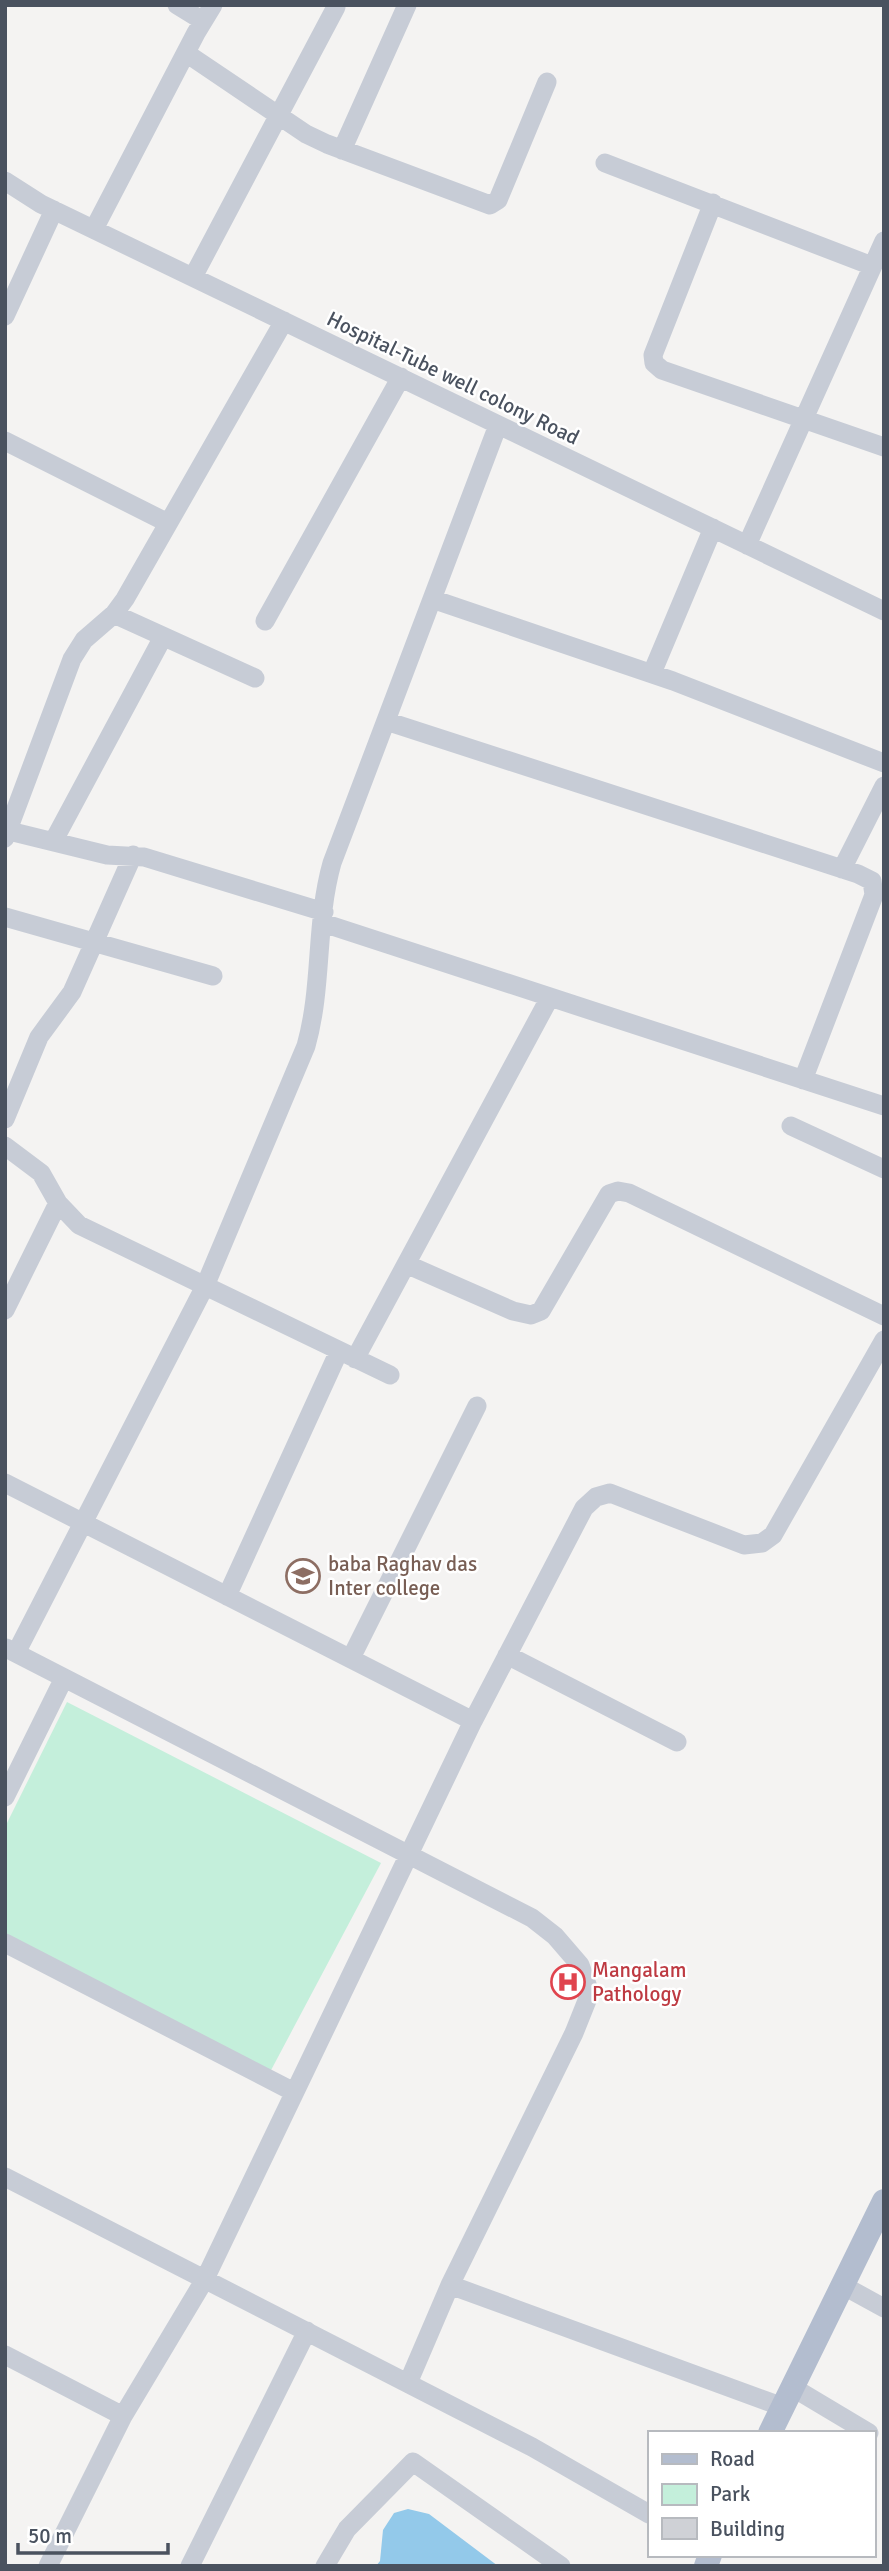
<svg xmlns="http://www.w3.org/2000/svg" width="889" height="2571" font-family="Signika,sans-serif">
<defs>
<filter id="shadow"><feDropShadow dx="6" dy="6" stdDeviation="0" flood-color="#0004"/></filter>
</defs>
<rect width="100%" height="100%" fill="#f4f3f2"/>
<path fill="#c4efdb" d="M67,1702L381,1863L269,2074L5,1940V1827Z"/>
<path fill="#93c9ea" d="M408,2509L429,2514L498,2566H376L380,2561L383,2530L394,2513Z"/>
<path fill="#cfd1d6" stroke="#d7d7dd" stroke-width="2" filter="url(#shadow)" d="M558,1970L580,1981L573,1994L552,1983Z"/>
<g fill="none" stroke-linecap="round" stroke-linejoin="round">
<path stroke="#c7ccd6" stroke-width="19" d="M177,5L203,21
M186,53L306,134L327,144L490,205L498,200L547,82
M342,150L407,5
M605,163L872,266
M5,181L41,204L884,611
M713,203L653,355L654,363L662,370L884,447
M94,229L196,33L213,5
M193,277L336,7
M5,316L54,210
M5,441L168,523
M747,545L884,241
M432,599L673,681L884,763
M114,614L255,678
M265,621L401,377
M652,673L713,528
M386,721L858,874L872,881L874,895L803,1080
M5,830L107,855L144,857L324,912
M5,838L72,659L84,640L114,614L125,599L284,321
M53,842L163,637
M842,869L884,786
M5,917L213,976
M323,923L884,1106
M5,1119L39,1037L72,992L133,855
M791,1126L884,1169
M5,1146L41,1173L58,1203L79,1225L390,1375
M406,1264L513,1311L531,1315L541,1311L609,1194L618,1191L629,1193L884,1316
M5,1310L58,1203
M355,1359L550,997
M5,1483L473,1721
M227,1596L339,1351
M6,1648L532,1918L555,1936L580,1965L590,1993L574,2033L450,2285L408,2383
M16,1653L205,1286L306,1046C323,986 315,923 332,863L498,425
M507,1655L677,1742
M351,1658L477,1406
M5,1797L64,1678
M5,1943L294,2092
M5,2177L532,2447L649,2514
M450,2285L783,2407
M842,2285L884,2308
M5,2355L123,2416
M792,2387L869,2433
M48,2566L123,2416L205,2279L473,1721L584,1508L596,1497L610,1493L744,1545L762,1543L773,1535L884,1340
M190,2566L307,2331
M325,2566L347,2529L413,2462L561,2566"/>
<path stroke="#b3bdcf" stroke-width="24" d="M770,2433L884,2201
M706,2566L710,2555"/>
</g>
<defs>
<g id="university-ring" transform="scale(1.75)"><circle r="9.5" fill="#fff" stroke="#8d6e63" stroke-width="1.5"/><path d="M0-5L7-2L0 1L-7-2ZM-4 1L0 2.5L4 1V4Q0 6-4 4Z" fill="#8d6e63"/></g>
<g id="hospital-ring" transform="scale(1.75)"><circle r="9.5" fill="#fff" stroke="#e0444e" stroke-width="1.5"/><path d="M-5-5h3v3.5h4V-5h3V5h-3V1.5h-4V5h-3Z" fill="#e0444e"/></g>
</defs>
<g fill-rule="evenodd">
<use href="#university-ring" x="303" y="1576"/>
<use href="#hospital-ring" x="568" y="1982"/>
</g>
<g text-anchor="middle" stroke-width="5" stroke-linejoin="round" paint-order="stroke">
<g font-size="21" fill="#4a525f" stroke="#fff">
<text transform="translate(453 378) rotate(26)" y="7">Hospital-Tube well colony Road</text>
</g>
<g font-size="21" fill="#785e54" stroke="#fff" text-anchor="start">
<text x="328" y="1571">baba Raghav das<tspan x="328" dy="24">Inter college</tspan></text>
</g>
<g font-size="21" fill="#be3a42" stroke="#fff" text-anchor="start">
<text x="592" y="1977">Mangalam<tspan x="592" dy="24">Pathology</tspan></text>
</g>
</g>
<rect width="889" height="2571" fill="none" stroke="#4a525f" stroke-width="14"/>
<rect x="648" y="2431" width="228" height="126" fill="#ffffff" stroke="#b7babf" stroke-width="2"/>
<rect x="662" y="2454" width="35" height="10" fill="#b3bdcf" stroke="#b7babf" stroke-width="2"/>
<text x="710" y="2466" font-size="21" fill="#4a525f">Road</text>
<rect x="662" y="2484" width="35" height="21" fill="#c4efdb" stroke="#b7babf" stroke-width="2"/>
<text x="710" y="2501" font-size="21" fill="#4a525f">Park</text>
<rect x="662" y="2518" width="35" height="21" fill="#cfd1d6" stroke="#b7babf" stroke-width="2"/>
<text x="710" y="2536" font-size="21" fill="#4a525f">Building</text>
<path d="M18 2543v10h150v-10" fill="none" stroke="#4a525f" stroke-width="3.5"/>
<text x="28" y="2543" font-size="21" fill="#4a525f" stroke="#ffffff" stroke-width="5" paint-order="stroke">50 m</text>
</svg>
